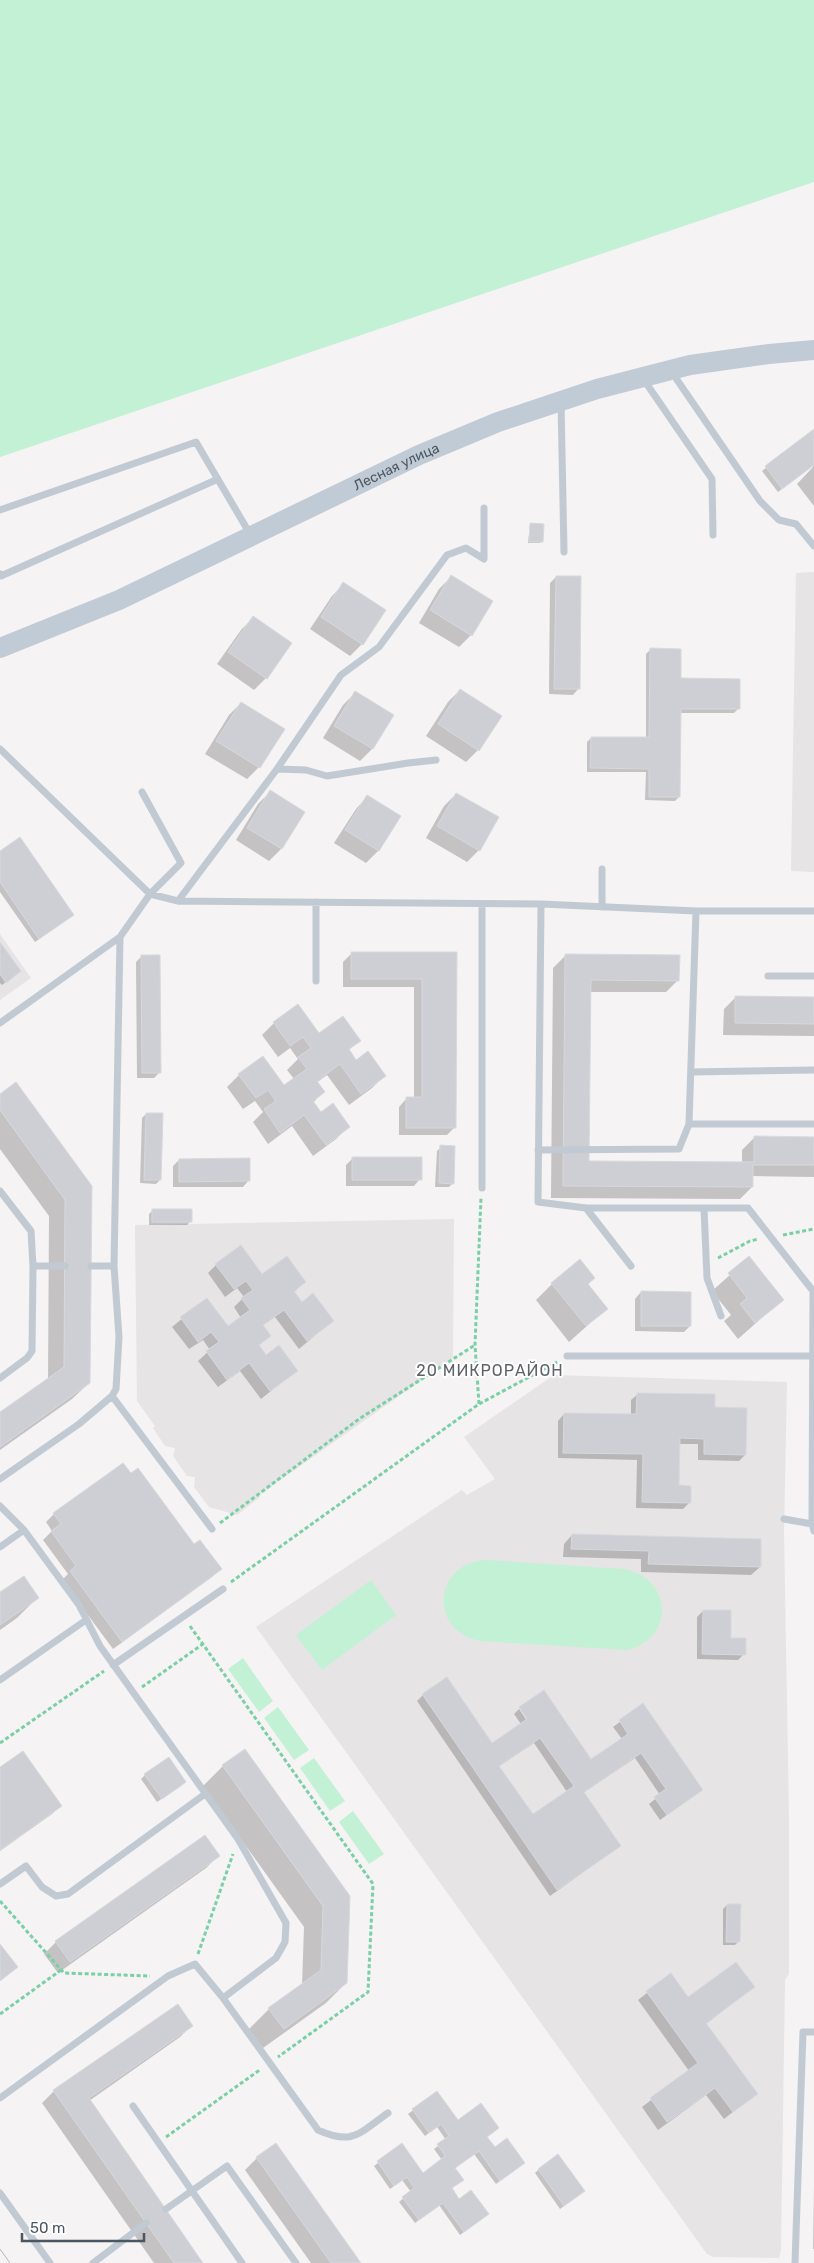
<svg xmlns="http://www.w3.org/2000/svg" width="814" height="2263" font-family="Rubik,sans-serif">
<rect width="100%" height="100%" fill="#f5f3f3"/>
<path fill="#e6e4e5" d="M814,572V872L791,871L796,573Z
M0,934L31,978L0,1000Z
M454,1219L453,1358L259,1495L260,1497L237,1515L209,1507L194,1487L195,1477L187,1476L173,1456L175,1448L165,1446L153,1428L155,1426L137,1401L135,1225Z
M554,1375L787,1382L784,1533L789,1818V1974L785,1980L781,2250L779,2258L713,2257L707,2254L256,1627L462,1490L467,1495L495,1479L464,1437Z"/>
<path fill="#c3f1d5" d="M0,0H814V182L0,457Z
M487,1560L624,1569C673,1578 675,1639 627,1650L481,1641C428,1632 433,1562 487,1560Z
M371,1580L396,1615L322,1670L296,1635Z
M243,1658L273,1701L259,1712L228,1669Z
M278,1707L309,1750L294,1760L264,1718Z
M314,1758L345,1801L330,1811L300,1768Z
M353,1811L384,1854L369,1864L339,1822Z"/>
<path fill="#0003" fill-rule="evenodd" d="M814,430V506L797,484L813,467L812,466L778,492L762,471Z
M530,525L542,542L540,543H528Z
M451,577L471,635L459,647L419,623L439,589Z
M556,577L579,688L573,695L549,694L550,583Z
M344,584L362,644L350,656L310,629L332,596Z
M253,618L266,678L254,690L217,664L241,630Z
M650,650L680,680L738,709L734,713H679V797L675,801L645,800L646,772H587V742L591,738L646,739V654Z
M460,690L478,750L466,762L426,736L448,702Z
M355,693L392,716L372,749L360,761L323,738L343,705Z
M241,703L259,767L247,779L205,754L229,715Z
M270,792L303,812L281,849L269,861L236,840L258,804Z
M456,794L479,850L467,862L426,838L444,806Z
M367,797L399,817L378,851L366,863L334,843L356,809Z
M0,853L73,915L35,942L0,892Z
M0,944L20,971L2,985L0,983Z
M352,953H455V1127L447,1135H399V1107L407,1098H414V987H343V962Z
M142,956L160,1072L154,1078H137L136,962Z
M565,956L678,980L666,992H589L588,1163L742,1164V1150L754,1138H814V1177L752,1176V1187L740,1199L551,1198L553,968Z
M736,997L814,998V1036L723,1035L724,1009Z
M274,1023L319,1035L359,1040L348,1051L356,1061L384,1076L372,1088L349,1105L327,1075L316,1083L323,1092L313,1103L321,1114L348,1127L336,1139L313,1156L292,1126L268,1144L253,1122L263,1112L255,1101L243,1109L227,1087L239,1075L284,1087L294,1079L287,1070L298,1059L290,1048L278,1057L262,1035Z
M0,1095L91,1186L89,1383L72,1399L0,1450V1414L48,1380L49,1216L0,1149Z
M146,1114L160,1180L156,1184L140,1183L142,1118Z
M441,1147L453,1183L449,1187H435L437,1151Z
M352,1159L420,1179L414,1186H346V1165Z
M179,1160L249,1180L243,1187H173V1166Z
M153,1210L191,1221L187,1225H149V1214Z
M749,1258L782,1300L738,1339L724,1321L731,1315L712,1291Z
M216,1265L262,1276L305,1282L293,1293L301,1304L332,1321L299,1349L275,1317L262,1326L269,1336L258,1346L266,1356L296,1371L261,1399L240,1371L218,1387L198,1361L210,1350L203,1340L189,1349L172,1327L206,1299L227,1328L241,1318L234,1307L244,1297L237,1288L225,1297L208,1273Z
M552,1284L587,1285L606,1309L569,1342L536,1300Z
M641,1292L690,1326L684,1332L635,1331V1299Z
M638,1394L714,1409L745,1455L739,1461L698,1460V1444H679L678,1486L689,1503L683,1509L636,1508L637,1460L558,1458V1421L564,1414L631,1416V1400Z
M123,1464L193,1546L220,1569L212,1577L113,1649L62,1580L68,1574L43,1540L52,1531L46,1522L54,1514Z
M572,1535L760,1567L751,1575L641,1572V1559L563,1557L564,1544Z
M0,1594L37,1598L17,1618L0,1630Z
M703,1611L744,1654L738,1660L697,1659V1617Z
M423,1695L492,1744L521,1724L514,1714L519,1709L529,1724L590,1761L622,1739L613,1727L643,1705L701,1790L660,1820L649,1804L660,1795L635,1758L583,1793L620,1846L550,1896L417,1701ZM534,1743L567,1792L532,1816L498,1767Z
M223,1766L348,1896L346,1983L326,2003L263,2048L249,2029L269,2009L302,1985L304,1927L203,1786Z
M0,1769L60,1806L52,1814L0,1851Z
M145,1775L181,1786L157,1802L141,1779Z
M218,1856L206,1868L58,1973L44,1954L56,1942Z
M727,1905L739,1941L735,1945H723V1909Z
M670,1975L687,1998L753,1987L706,2024L756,2094L724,2119L706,2095L658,2130L642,2107L689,2071L638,2000Z
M192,2025L180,2037L89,2101L202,2263H154L42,2103L54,2091Z
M436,2093L458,2122L486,2137L494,2149L519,2167L496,2184L474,2154L454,2169L451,2189L459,2201L483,2218L460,2235L439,2205L415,2223L399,2202L411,2192L402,2180L390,2189L374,2166L401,2145L423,2174L442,2160L434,2149L446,2140L437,2127L425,2136L408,2114Z
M276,2145L360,2263H311L245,2170L257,2158Z
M538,2170L579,2195L560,2209L535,2173Z
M814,2184V2249H813Z"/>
<path fill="#cdcfd5" stroke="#d7d9de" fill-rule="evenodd" d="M814,429V465L782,489L765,466Z
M530,523L544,524L543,542H529Z
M451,575L493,601L472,636L430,610Z
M556,576H581L580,689H554Z
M343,582L386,610L363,645L321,617Z
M253,616L292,643L267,679L228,652Z
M650,648L681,649V678L740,679V709H681L680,797H649V769L590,768L591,737H649Z
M460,689L502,716L479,751L438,724Z
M355,691L394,715L373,749L334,726Z
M241,702L285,729L260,768L216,741Z
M270,790L305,812L282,849L247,828Z
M456,793L499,817L480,851L437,826Z
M367,795L401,816L379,851L345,830Z
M20,837L74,915L39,939L0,882V851Z
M0,942L21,971L6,983L0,974Z
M351,952H457L456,1128H406V1097H422V979H351Z
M565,954L680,955L679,981L591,980L589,1161L754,1162V1136L814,1137V1165H753V1187L563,1186Z
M141,955H160L161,1073H142Z
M735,996L814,997V1024L735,1023Z
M298,1004L319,1033L343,1016L361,1041L349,1049L356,1060L368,1051L386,1076L361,1094L340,1064L317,1081L325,1092L313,1101L321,1112L333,1103L350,1127L326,1145L304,1115L280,1133L264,1109L276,1101L268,1090L256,1098L238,1074L263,1056L284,1085L307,1069L298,1057L311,1048L303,1037L290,1046L273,1022Z
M16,1082L92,1186L90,1383L0,1447V1412L64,1367L65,1200L0,1110V1094Z
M146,1113H163L161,1180H144Z
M440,1145L455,1146L454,1184L439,1183Z
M352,1157H422V1180H352Z
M250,1158V1181L179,1182V1159Z
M152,1209H192V1222H152Z
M241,1245L262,1274L287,1256L306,1282L294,1291L302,1302L313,1293L334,1321L307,1341L284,1310L263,1325L271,1336L259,1345L266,1355L279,1345L298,1371L270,1391L249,1363L227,1380L206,1351L219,1342L211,1332L198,1342L180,1317L207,1298L228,1326L250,1310L241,1298L253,1290L246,1281L234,1289L215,1264Z
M749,1256L784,1300L755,1323L740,1304L747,1298L728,1273Z
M580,1259L595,1278L588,1284L608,1309L586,1326L551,1283Z
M641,1291L691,1292V1326H641Z
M637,1393L715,1394V1407L747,1408L746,1455L704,1454V1439L680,1438L679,1485L691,1486V1503L642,1502L643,1454L563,1453L564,1413L636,1414Z
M123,1463L131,1473L138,1468L194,1544L200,1540L222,1569L122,1642L70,1571L76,1566L51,1531L61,1524L53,1513Z
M572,1534L761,1539V1567L648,1564L649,1551L571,1549Z
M24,1576L39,1598L0,1625V1592Z
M703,1610H731V1638H746V1655L702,1654Z
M447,1677L492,1743L527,1719L519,1707L544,1690L591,1759L628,1734L619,1720L643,1703L703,1790L667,1815L654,1797L666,1789L641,1753L584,1792L621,1846L557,1890L422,1694ZM540,1738L574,1786L533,1814L499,1766Z
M245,1749L350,1896L347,1983L284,2029L268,2008L321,1970L323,1906L222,1765Z
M23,1751L62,1806L0,1850V1767Z
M169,1757L186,1782L162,1799L144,1774Z
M205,1835L220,1856L70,1962L55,1941Z
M727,1904H741L740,1942H726Z
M0,1944L18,1967L0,1981Z
M736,1962L755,1987L706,2023L758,2094L733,2112L715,2088L667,2122L650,2098L698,2063L646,1991L671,1973L688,1997Z
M178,2004L193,2026L89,2098L203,2263H174L53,2090Z
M437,2091L458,2120L481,2103L499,2128L487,2137L495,2147L507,2138L525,2163L500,2181L479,2151L455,2168L464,2180L452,2188L459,2199L471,2190L489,2214L464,2232L443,2203L419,2220L402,2197L414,2188L407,2177L394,2186L377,2161L402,2143L423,2173L445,2156L437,2144L449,2136L441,2124L429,2133L412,2109Z
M276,2143L361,2263H331L256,2157Z
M558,2154L585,2191L564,2206L538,2169Z"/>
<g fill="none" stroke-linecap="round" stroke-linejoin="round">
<path stroke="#7ad0a6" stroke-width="3" stroke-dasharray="4 2.5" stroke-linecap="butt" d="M783,1235L814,1229
M718,1258L750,1241L759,1239
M479,1404L475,1345L481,1198
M220,1523L359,1419L475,1345
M231,1582L479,1404L559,1361
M190,1626L373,1884L368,1992L278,2057
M142,1687L203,1644
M0,1743L104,1671
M0,1901L64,1973L150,1976
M198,1954L233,1854
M0,2014L61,1970
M166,2137L261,2069"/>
<path stroke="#c1cad2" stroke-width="7" d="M671,371L760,501L779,520L796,524L814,546
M644,380L712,479L713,535
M561,402L564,552
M0,510L196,442L250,534
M0,574L1,576L218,479
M0,749L150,894L178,901L541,904L696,911H814
M277,769L306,770L327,776L408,763L436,760
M602,869V907
M178,901L277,769L341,675L379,647L447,555L466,548L484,559V508
M316,902V981
M541,904L538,1202L586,1208H748L813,1291L812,1524L814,1531
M696,911L689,1124H814
M768,976H814
M0,1023L120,937
M691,1072L814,1070
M538,1150L679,1149L689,1124
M482,1188V904
M0,1191L31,1231L33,1266L32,1351L27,1358L0,1378
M586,1208L631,1266
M704,1209L707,1278L721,1316
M33,1266H65
M91,1266H114
M567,1356H813
M112,1396L212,1529
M0,1479L79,1424L112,1396L116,1389L119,1337L114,1266L120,937L150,894L181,863L142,792
M0,1506L24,1530
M784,1519L812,1524
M0,1547L24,1530L79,1605L100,1646L238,1839L286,1923L285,1942L276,1958L223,1998L195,1964L168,1976L0,2098
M113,1665L223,1589
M0,1680L86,1620
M0,1884L26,1866L42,1887L56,1896L68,1894L205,1794
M223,1998L318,2130C353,2146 359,2133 388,2113
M133,2106L242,2263
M0,2193L50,2263
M166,2209L227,2166L296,2263
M93,2263L146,2223
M795,2263L803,2032H814"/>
<path stroke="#c1cbd6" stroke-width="20" id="s1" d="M0,648L119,600L419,455L498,422L597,389L690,365L769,354L814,350"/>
<path stroke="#b5b8bd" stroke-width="1" d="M0,2249L10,2263"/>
</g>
<g text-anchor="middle" stroke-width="4" stroke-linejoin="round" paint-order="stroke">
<g font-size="14" fill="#4a5661" stroke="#fff">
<text dy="5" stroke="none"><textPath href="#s1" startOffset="436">Лесная улица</textPath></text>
</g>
<g font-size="16" letter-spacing="1" fill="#5f6368" stroke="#fff">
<text x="490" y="1376">20 МИКРОРАЙОН</text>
</g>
</g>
<path d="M22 2233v8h122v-8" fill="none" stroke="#4a5661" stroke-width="2.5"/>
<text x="30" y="2233" font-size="15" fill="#4a5661" stroke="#ffffff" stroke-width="4" paint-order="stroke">50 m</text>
</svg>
